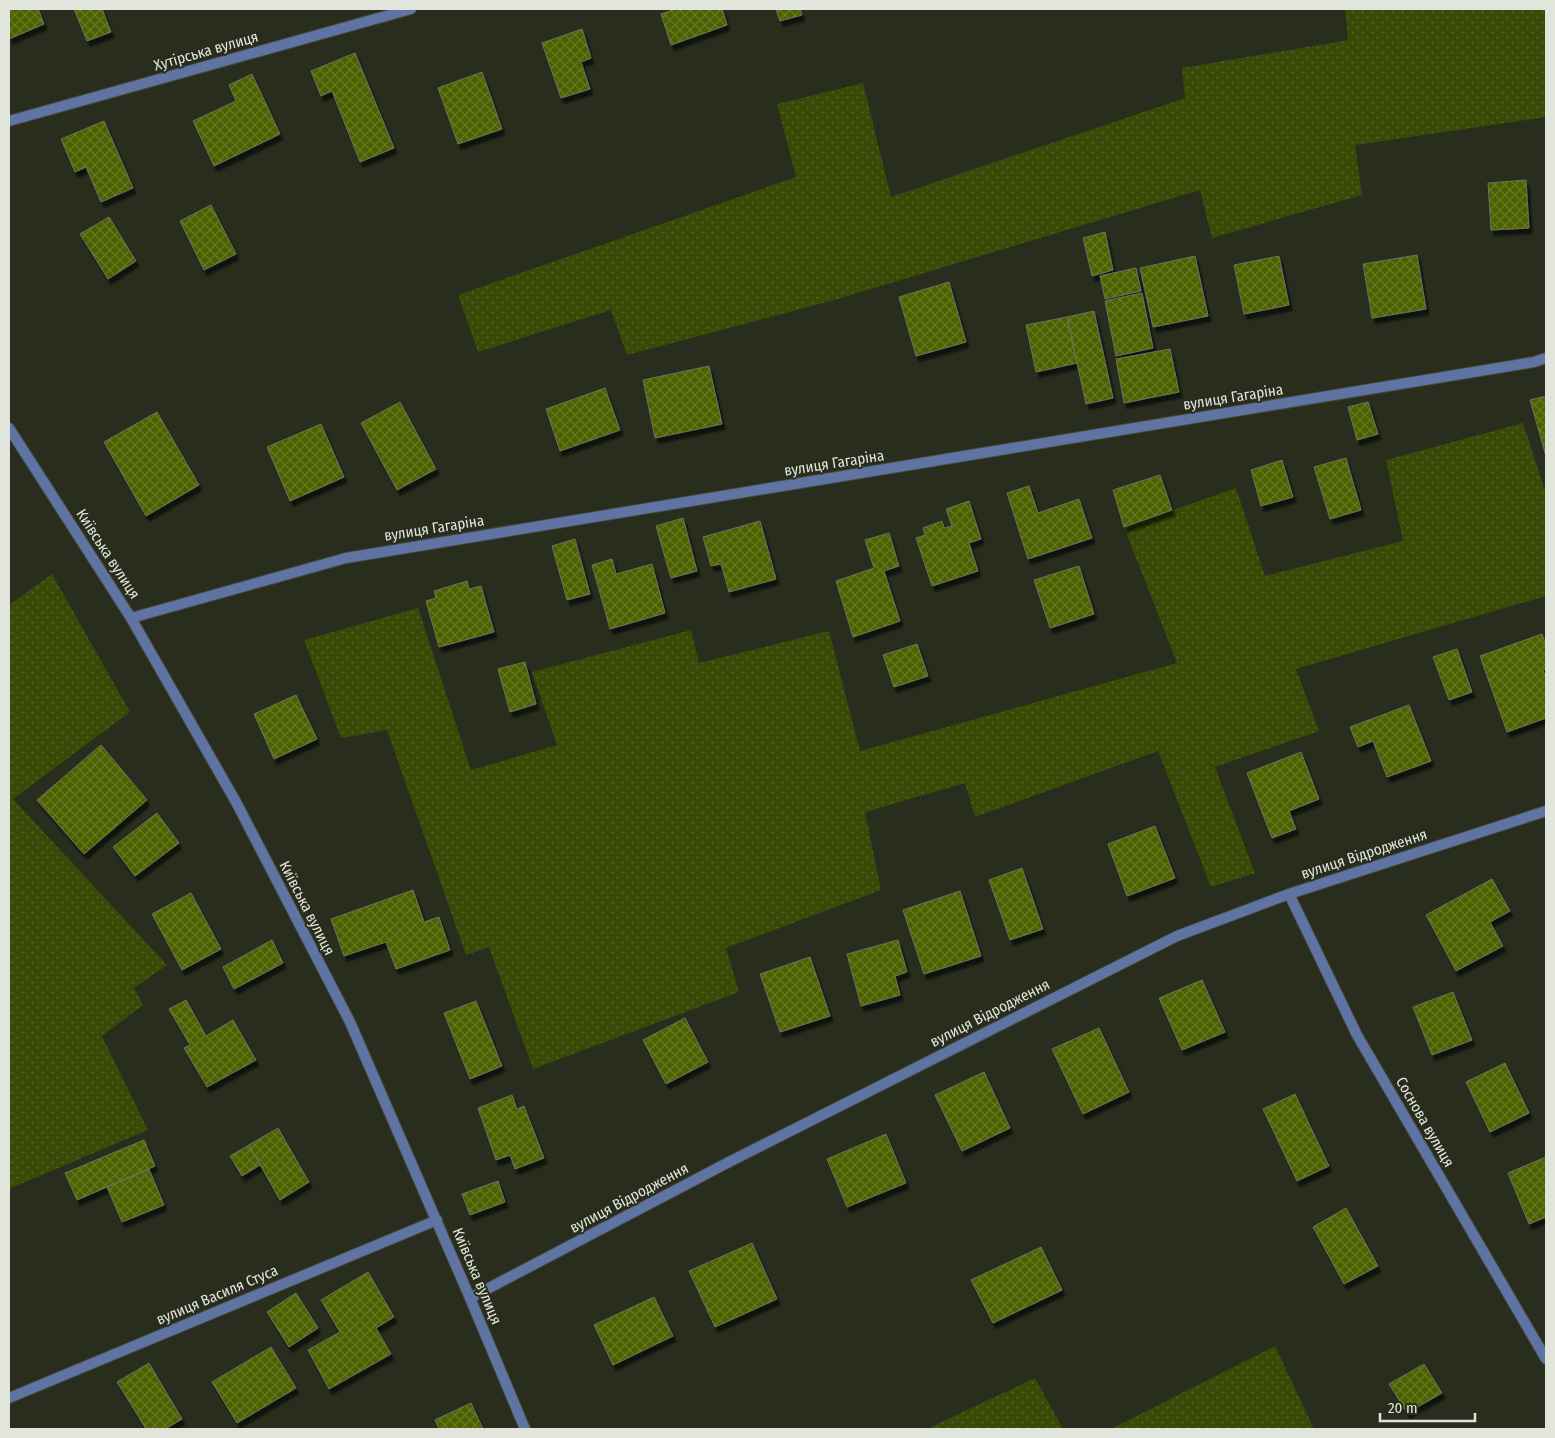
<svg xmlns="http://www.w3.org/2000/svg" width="1555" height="1438" font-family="'Fira Sans Condensed',sans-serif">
<defs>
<pattern id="grass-dots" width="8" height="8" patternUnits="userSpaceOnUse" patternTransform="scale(1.25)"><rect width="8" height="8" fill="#394906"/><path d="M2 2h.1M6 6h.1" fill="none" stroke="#55632a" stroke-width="1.8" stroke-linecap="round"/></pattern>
<pattern id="building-cross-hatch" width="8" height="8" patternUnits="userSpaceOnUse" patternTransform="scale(1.25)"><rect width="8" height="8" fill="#4d6100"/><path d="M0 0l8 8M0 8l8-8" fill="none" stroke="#667825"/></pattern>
<filter id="shadow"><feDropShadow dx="3" dy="5.5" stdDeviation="1" flood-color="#0009"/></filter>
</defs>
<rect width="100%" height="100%" fill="#282d1e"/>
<path fill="url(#grass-dots)" d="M1345,9H1546V117L1355,145L1362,195L1212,238L1200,190L831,301L627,355L611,310L478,352L458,295L796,177L777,104L863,83L891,197L1185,98L1182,68L1348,40Z
M1523,423L1546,494V596L1296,669L1319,731L1215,767L1255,873L1211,887L1158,751L975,817L965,783L865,812L881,890L726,948L739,992L533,1069L489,947L466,955L387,730L341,738L304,640L418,608L471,770L557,745L532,672L691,630L699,663L829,631L860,751L1177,663L1124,527L1236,488L1265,576L1403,541L1386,460Z
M52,574L130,712L13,799L167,965L134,988L143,1005L102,1036L148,1130L9,1189V605Z
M1275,1346L1314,1429H1111Z
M1035,1378L1063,1429H927Z"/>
<path fill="url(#building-cross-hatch)" stroke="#6b7260" filter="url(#shadow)" d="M9,9H38L44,24L9,39Z
M74,9H102L111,32L87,41Z
M676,9H722L727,25L671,45L661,14Z
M776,9H800L802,15L780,21Z
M582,29L591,58L581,62L590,89L561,98L542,43Z
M355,53L394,148L360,162L332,91L321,96L311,71Z
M482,72L502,129L458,144L438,88Z
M252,74L280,134L214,166L193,121L236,101L229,85Z
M104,121L133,188L101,202L86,167L75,172L61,139Z
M1526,180L1529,228L1491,230L1488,183Z
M211,205L236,254L204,270L180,221Z
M109,217L136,261L108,279L80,234Z
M1105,232L1113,270L1092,276L1083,238Z
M1417,255L1426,309L1372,318L1363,264Z
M1195,256L1208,316L1153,327L1140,268Z
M1279,256L1289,305L1244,314L1234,265Z
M1136,268L1141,291L1105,299L1100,276Z
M949,282L966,342L916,356L899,297Z
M1142,293L1153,348L1116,356L1105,301Z
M1094,311L1113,398L1086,404L1067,317Z
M1067,317L1077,363L1036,372L1026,325Z
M1170,349L1179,392L1124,403L1116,359Z
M709,366L722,424L655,438L643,380Z
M605,388L620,430L560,451L546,409Z
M1546,396V456L1530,400Z
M400,402L436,469L397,490L361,423Z
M1368,402L1378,434L1357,440L1348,407Z
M157,412L199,485L146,516L104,442Z
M321,424L344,477L290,501L267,447Z
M1346,458L1361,510L1330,519L1314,467Z
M1282,460L1293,497L1261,506L1251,470Z
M1160,475L1172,510L1124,527L1113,490Z
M1029,486L1038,513L1079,499L1092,538L1028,559L1007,493Z
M969,501L981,539L969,543L978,571L932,586L916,538L925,535L923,528L942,521L944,528L952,526L946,509Z
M683,518L697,571L671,578L656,526Z
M760,521L776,579L729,592L721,564L711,566L703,537Z
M889,533L899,566L884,571L900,621L853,637L836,581L874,568L865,540Z
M575,539L590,594L567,600L552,546Z
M612,559L616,574L652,564L665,613L610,629L592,565Z
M1079,566L1094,614L1050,628L1034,580Z
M467,581L469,589L481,586L494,632L439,647L426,601L436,598L434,591Z
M1542,634L1546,645V669L1543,670L1546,679V718L1507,732L1480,656Z
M917,644L928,676L894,687L883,655Z
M1457,649L1472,692L1449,700L1433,657Z
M525,662L536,704L510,712L498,669Z
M296,695L317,739L274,759L254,714Z
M1409,705L1431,761L1387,777L1373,741L1358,747L1350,727Z
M101,745L147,800L84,854L37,800Z
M1301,752L1319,799L1289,811L1296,829L1272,838L1247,773Z
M157,813L179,843L135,876L113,847Z
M1155,826L1175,878L1127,896L1108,844Z
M1022,868L1043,929L1010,940L989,880Z
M1492,879L1510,911L1490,922L1503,946L1456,971L1426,915Z
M413,890L424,922L439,917L450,950L396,969L386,942L344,956L331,919Z
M960,891L981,956L924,974L903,910Z
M191,893L221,949L182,970L152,914Z
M272,940L283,963L234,989L223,967Z
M898,940L907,972L895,976L900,995L861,1006L847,954Z
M810,957L830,1016L780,1032L760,974Z
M1202,980L1225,1032L1182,1050L1159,998Z
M1453,992L1472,1040L1432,1055L1413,1007Z
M186,1000L206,1036L233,1020L256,1060L207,1087L184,1048L190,1045L169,1009Z
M476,1001L502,1066L470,1079L444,1013Z
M685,1018L708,1062L666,1084L643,1040Z
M1099,1028L1129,1092L1083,1114L1052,1049Z
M1505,1063L1529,1113L1490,1132L1466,1082Z
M984,1072L1010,1128L962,1151L935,1095Z
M1295,1094L1329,1166L1297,1181L1263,1109Z
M512,1095L517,1109L524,1106L544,1158L515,1169L510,1155L496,1160L478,1108Z
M278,1128L309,1182L280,1200L249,1145Z
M886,1134L906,1183L847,1207L827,1159Z
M144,1140L155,1166L77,1200L65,1173Z
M249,1145L260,1165L242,1176L230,1156Z
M1546,1157V1217L1529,1224L1508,1173Z
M149,1169L164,1205L122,1222L107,1187Z
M498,1181L505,1202L470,1215L462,1194Z
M1346,1208L1378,1266L1344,1284L1313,1227Z
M752,1243L777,1299L715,1327L689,1271Z
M1041,1247L1062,1290L993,1323L971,1280Z
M368,1272L394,1317L376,1328L391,1354L329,1389L308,1350L340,1332L321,1300Z
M296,1293L318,1328L289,1347L267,1312Z
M654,1297L673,1336L613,1365L594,1325Z
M271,1347L296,1388L237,1423L212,1382Z
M149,1363L182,1419L165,1429H146L117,1382Z
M1424,1364L1442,1393L1407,1413L1389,1384Z
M471,1403L483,1429H439L435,1420Z"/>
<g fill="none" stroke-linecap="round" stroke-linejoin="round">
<g stroke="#464a3c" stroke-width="12">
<path id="minor" d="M9,121L411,9
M131,618L346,558L1534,362L1546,358
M1289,894L1357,1035L1546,1359
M470,1298L729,1162L1177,936L1289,894L1546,811
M9,1398L437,1220"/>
</g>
<g stroke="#464a3c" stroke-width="12">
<path id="tertiary" d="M9,428L131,618L236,802L350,1022L470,1298L525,1429"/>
</g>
<use href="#minor" stroke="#5f74a3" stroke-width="10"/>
<use href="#tertiary" stroke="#5f74a3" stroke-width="10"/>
</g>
<g text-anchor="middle" stroke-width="4" stroke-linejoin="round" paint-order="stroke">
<g font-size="15" fill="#e2e5db" stroke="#282d1e">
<text transform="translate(206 51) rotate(-16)" y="5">Хутірська вулиця</text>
<text transform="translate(1233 397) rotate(-9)" y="5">вулиця Гагаріна</text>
<text transform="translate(834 463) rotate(-9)" y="5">вулиця Гагаріна</text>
<text transform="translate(434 528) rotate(-9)" y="5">вулиця Гагаріна</text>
<text transform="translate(108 554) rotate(57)" y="5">Київська вулиця</text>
<text transform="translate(1364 854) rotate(-18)" y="5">вулиця Відродження</text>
<text transform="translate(307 908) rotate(63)" y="5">Київська вулиця</text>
<text transform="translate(990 1013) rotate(-27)" y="5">вулиця Відродження</text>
<text transform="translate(1425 1122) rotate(60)" y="5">Соснова вулиця</text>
<text transform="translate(629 1198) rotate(-28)" y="5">вулиця Відродження</text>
<text transform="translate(477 1276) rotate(67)" y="5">Київська вулиця</text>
<text transform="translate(217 1295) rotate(-23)" y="5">вулиця Василя Стуса</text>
</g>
</g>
<rect width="1555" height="1438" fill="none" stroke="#e2e5db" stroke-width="20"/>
<path d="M1380 1413v8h95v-8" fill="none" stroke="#e2e5db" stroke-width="2.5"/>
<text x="1388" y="1413" font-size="15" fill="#e2e5db" stroke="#282d1e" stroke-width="4" paint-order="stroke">20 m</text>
</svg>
